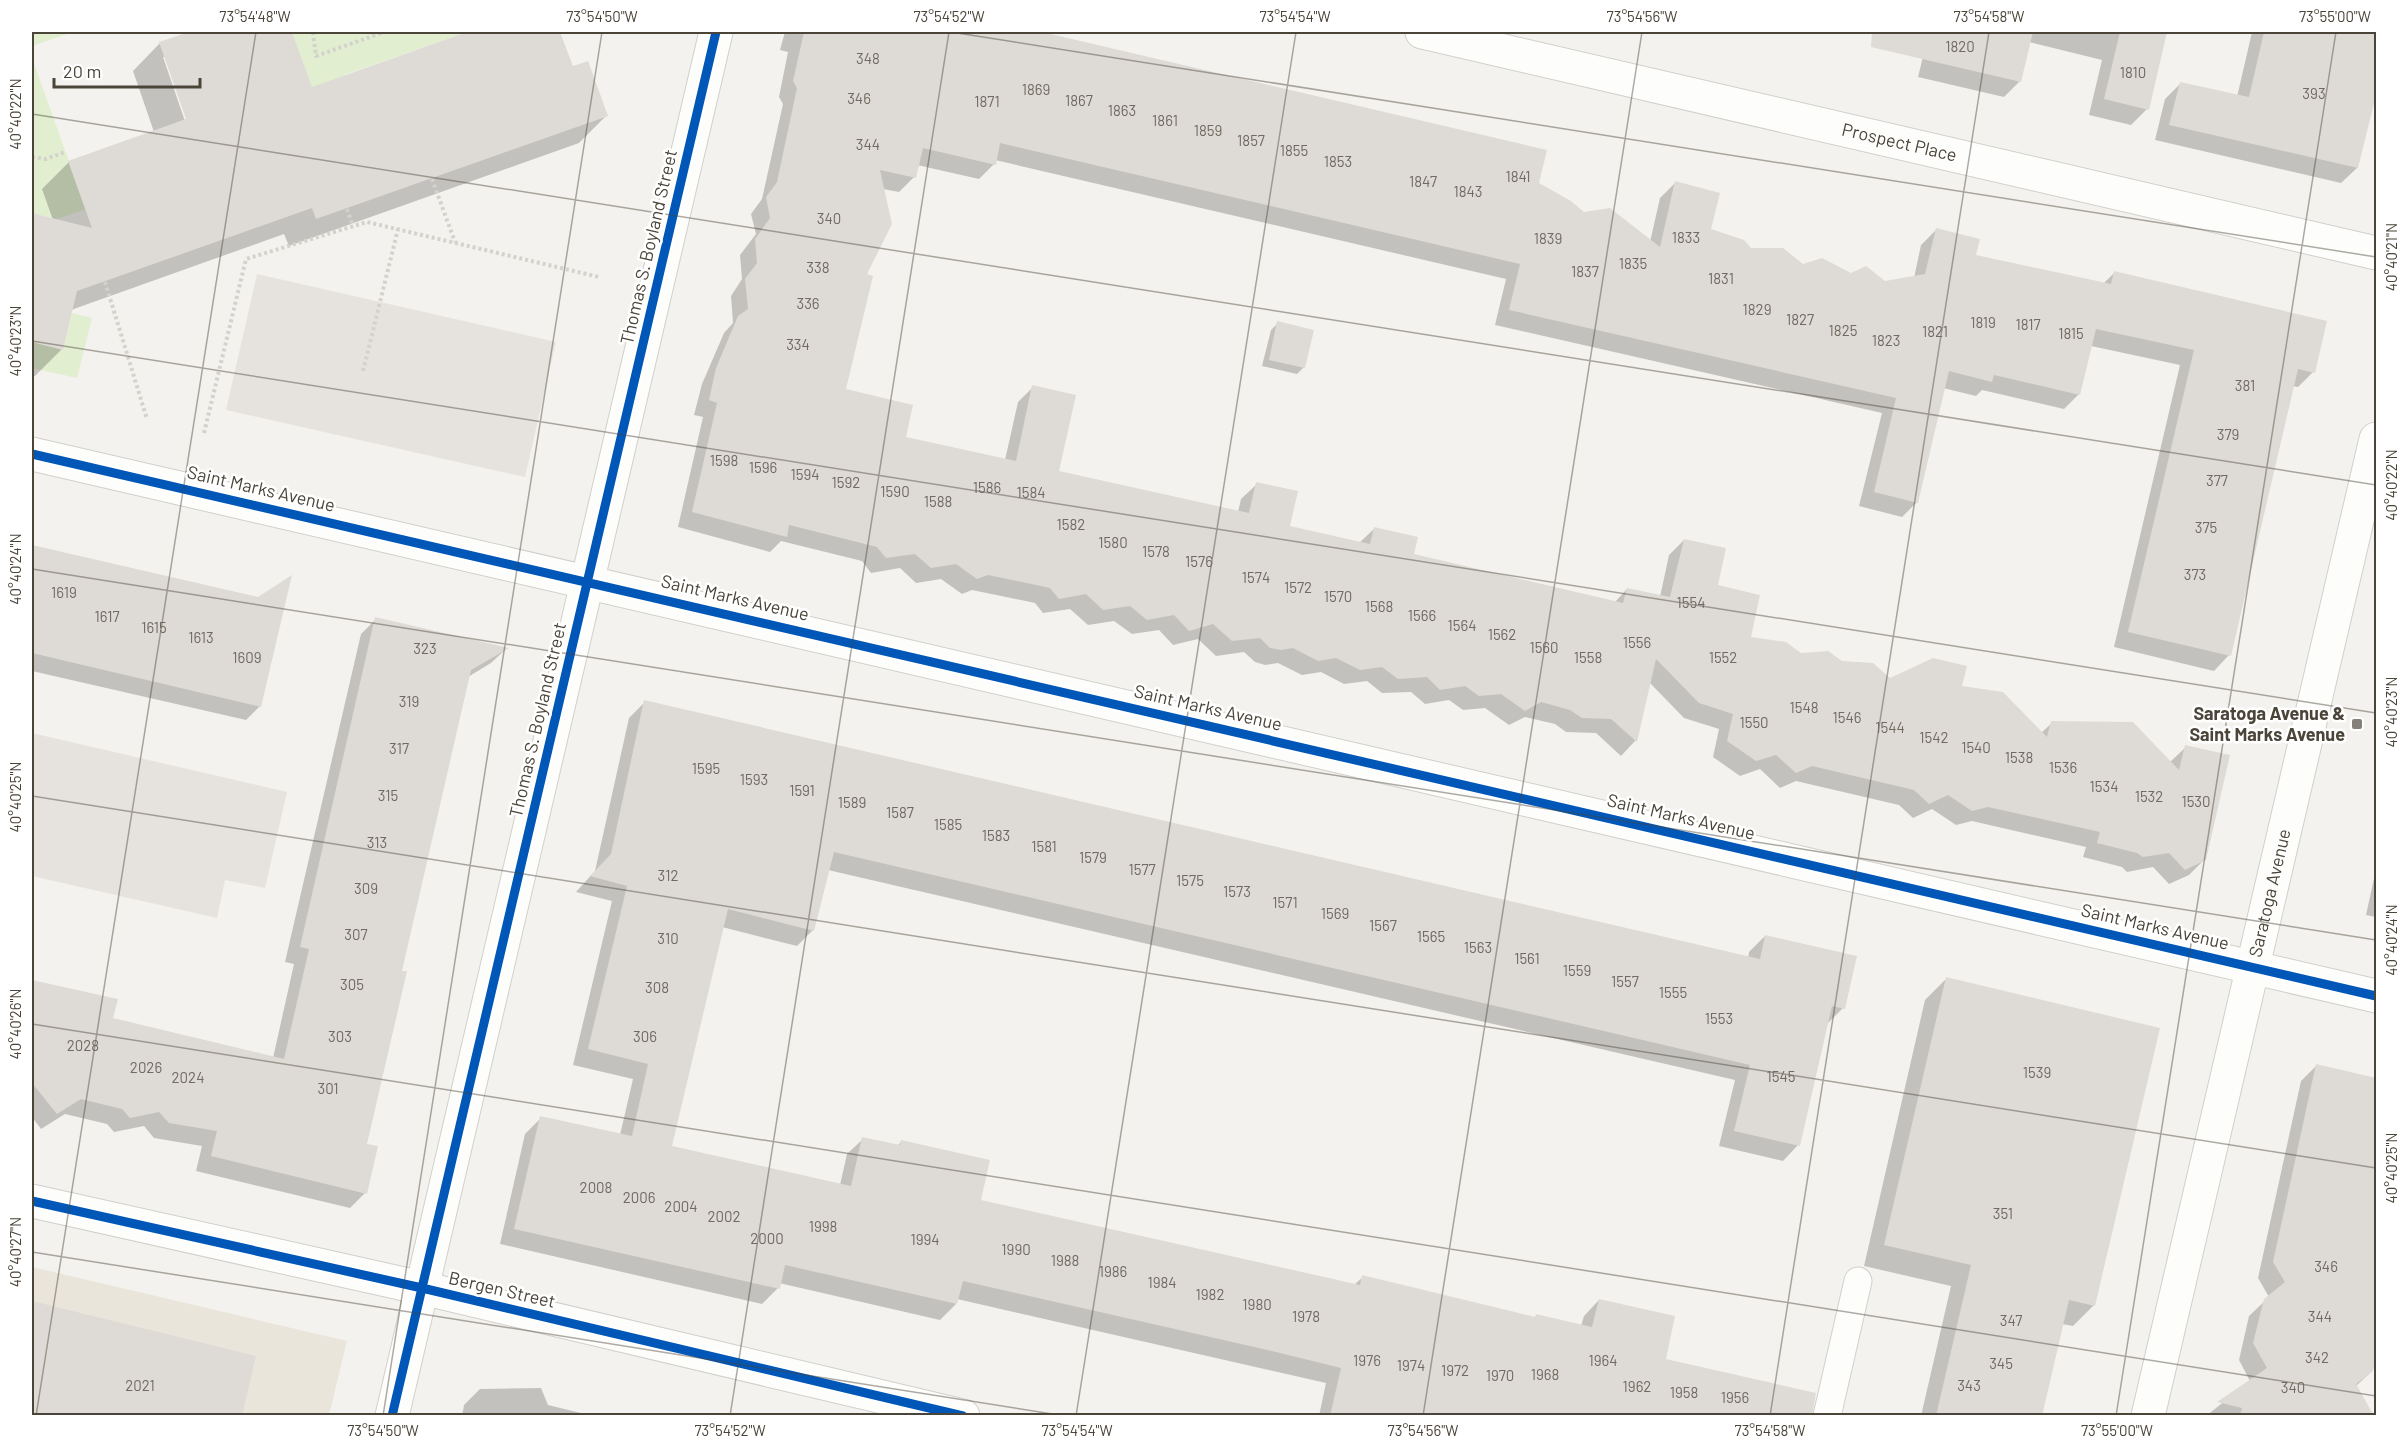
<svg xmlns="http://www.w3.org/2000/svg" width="2408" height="1447" font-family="Barlow,sans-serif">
<rect width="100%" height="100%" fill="#f4f2ee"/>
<path fill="#eae5da" d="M32,1267L347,1341L329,1415L32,1416Z"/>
<path fill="#e1eecf" d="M32,32H73L32,46Z
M292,32H467L344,75L318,105L308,76L303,77L304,65Z
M32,58L86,209L57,219L32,213Z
M72,313L92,318L77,378L32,368V342L63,350Z"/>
<path fill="#e6e3df" d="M257,274L556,342L525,477L226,410Z
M32,733L287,792L265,888L225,880L217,918L32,876Z"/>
<path fill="#0003" fill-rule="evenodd" d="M194,32H291L311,88L472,32H559L572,68L606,116L579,143L289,246L284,234L71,310L62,349L35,376H32V215L53,220L42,189L69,162L154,132L133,71L160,43ZM163,57H166L190,126L187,127Z
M785,32H1036L1545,152L1537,184L1583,214L1650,242L1660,198L1675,183L1710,230L1750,250L1803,266L1884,283L1914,278L1921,245L1936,230L1974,256L2103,284L2114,273L2313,372L2298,387L2292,386L2229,655L2214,671L2114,647L2180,365L2091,346L2079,394L2064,409L1982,390L1976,396L1943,388L1917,502L1902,517L1859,506L1882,413L1495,325L1506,279L995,160L994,164L979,179L917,165L914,177L899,192L883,189L845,390L904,438L1005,460L1018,402L1033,387L1057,472L1238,512L1241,499L1257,484L1289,527L1359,543L1374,529L1412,555L1614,603L1627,589L1660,597L1669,555L1684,540L1749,638L1801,655L1841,663L1890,680L1960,687L2041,733L2052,723L2170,762L2186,747L2205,859L2189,875L2169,884L2153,867L2127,872L2122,867L2083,857L2086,847L1972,821L1956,825L1932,809L1913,818L1899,805L1796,781L1780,788L1760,769L1740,776L1713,757L1719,729L1684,718L1649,682L1635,741L1621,756L1596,733L1566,732L1555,724L1525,717L1509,725L1485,708L1463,710L1449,700L1425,704L1411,692L1382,693L1367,681L1344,684L1321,672L1302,675L1278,663L1265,665L1255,662L1244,652L1216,656L1198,639L1173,645L1159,630L1132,634L1114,621L1088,625L1070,609L1043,613L1035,603L972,590L962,594L941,579L916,583L900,568L871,573L862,561L781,541L770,552L678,527L703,417L694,415L702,384L724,333L733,323L731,296L742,279L740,255L756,234L751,214L762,199L783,104L779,97L788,52L780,50Z
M1929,32H2165L2147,109L2131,125L2089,115L2102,60L2029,42L2020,81L2004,97L1918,77Z
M2252,32H2376V94L2357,168L2341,183L2155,140L2165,99L2180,84L2237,97Z
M1278,323L1304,367L1297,374L1262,366L1271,330Z
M32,546L258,598L260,706L246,720L32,671Z
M376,619L506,649L491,663L468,677L400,972L365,1145V1193L350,1208L196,1171L202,1146L154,1138L144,1126L114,1132L107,1124L65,1114L41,1129L32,1117V982L116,1000L112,1019L273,1058L294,964L285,962L361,634Z
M645,702L1748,958L1749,952L1765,936L1843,1008L1827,1024L1798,1145L1783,1161L1719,1146L1735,1080L828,870L813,930L797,946L722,927L671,1147L840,1185L847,1154L863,1139L897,1146L902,1141L979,1201L1354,1285L1363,1277L1534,1319L1581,1326L1584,1316L1599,1300L1664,1360L1808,1416H1319L1326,1383L957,1299L956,1304L940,1320L779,1283L778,1288L762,1304L500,1244L525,1134L541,1118L620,1135L633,1079L573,1065L612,901L576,892L595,871L629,718Z
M2376,869V917L2366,915Z
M1946,979L2094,1305L2073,1326L2062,1324L2041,1416H1921L1951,1286L1864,1266L1925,1000Z
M2316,1066L2376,1079V1229L2370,1227L2376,1240V1351L2372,1371L2355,1387L2363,1416H2206L2250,1381L2239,1360L2249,1316L2269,1297L2258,1278L2301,1081Z
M32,1303L254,1357L240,1416H32Z
M541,1388L548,1405L593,1416H462L464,1405L480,1389Z"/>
<path fill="#dedbd6" d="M189,32H292L312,87L467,32H560L573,66L588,61L608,116L316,219L312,208L77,291L63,350L32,342V213L92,228L68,161L186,119L159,42Z
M804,32H1042L1547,150L1539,183L1571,201L1584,212L1610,208L1660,247L1675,181L1720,193L1711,229L1744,240L1751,248H1783L1803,264L1822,258L1851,273L1866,266L1885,281L1925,274L1936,228L1980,239L1976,255L2111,284L2114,271L2327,321L2315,373L2298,369L2231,656L2128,632L2194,350L2096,329L2080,395L1994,375L1992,382L1949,371L1918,503L1874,492L1896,398L1509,310L1520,264L1000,143L996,165L923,148L916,178L880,170L892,224L867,274L873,276L846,389L913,405L906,437L1016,461L1032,385L1076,395L1059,471L1249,513L1256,482L1298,491L1290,526L1370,544L1374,527L1418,537L1414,554L1623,603L1627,588L1670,597L1684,539L1726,548L1718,585L1760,595L1751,637L1786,642L1801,653L1828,651L1842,661L1873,663L1890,678L1933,658L1967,666L1962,686L2003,692L2047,737L2051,721L2133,722L2179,770L2185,745L2230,755L2206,860L2185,870L2169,853L2143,857L2137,853L2097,843L2100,832L1988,807L1972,811L1948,795L1929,804L1914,790L1812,766L1796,773L1776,755L1756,761L1727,741L1733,714L1699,703L1656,659L1637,742L1611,719L1582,718L1570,710L1541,702L1525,711L1501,694L1479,696L1465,686L1440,690L1427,677L1398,679L1382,667L1360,670L1336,658L1318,661L1293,648L1281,650L1270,648L1260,638L1232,641L1213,624L1189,631L1174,615L1147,620L1130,606L1103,610L1086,594L1059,599L1050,588L988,575L977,579L956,564L931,568L915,554L886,558L877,547L789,525L787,537L692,512L717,403L709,400L716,368L738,316L748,309L745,279L757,263L755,239L770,218L766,197L777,182L797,88L793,81Z
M1872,32H2033L2021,82L1871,47Z
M2120,32H2167L2149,110L2104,99Z
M2264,32H2376V95L2358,168L2169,125L2180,82L2249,97Z
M1277,321L1314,330L1305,368L1269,360Z
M32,545L258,597L292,575L261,707L32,653Z
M375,617L509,648L471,670L402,971H407L367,1144L378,1146L367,1194L211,1156L217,1131L169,1123L159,1112L130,1118L122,1109L81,1099L57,1114L32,1083V980L118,999L113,1018L284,1059L309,949L300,947Z
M644,700L1760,959L1765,935L1857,956L1845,1009L1832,1006L1800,1146L1734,1131L1750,1065L834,852L814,931L728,909L672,1146L851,1186L862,1137L900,1145L901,1140L990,1160L981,1200L1360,1285L1362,1275L1535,1317L1536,1314L1592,1327L1599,1299L1675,1316L1666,1359L1816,1393L1812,1416H1330L1341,1368L1272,1351L963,1281L957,1304L785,1265L780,1289L514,1229L540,1116L632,1136L648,1064L588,1049L627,886L590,876L611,854Z
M1946,977L2160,1028L2095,1306L2069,1300L2042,1416H1936L1971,1265L1884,1245Z
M2316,1064L2376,1078V1359L2373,1371L2356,1384L2374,1416H2240L2242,1408L2217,1402L2267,1368L2253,1343L2264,1299L2285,1282L2273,1262Z
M32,1301L256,1356L242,1416H32Z"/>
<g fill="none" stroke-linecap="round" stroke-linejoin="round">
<g stroke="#d2d0cb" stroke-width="29">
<path id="lane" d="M1827,1416L1858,1281"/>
</g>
<g stroke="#d2d0cb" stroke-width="35">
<g id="street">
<path id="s1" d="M1422,32L2376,253"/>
<path d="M32,454L2376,996"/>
<path d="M32,1201L422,1288L963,1416"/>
<path d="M392,1416L716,32"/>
<path id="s2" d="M2148,1416L2376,439"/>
</g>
</g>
<path stroke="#d3d2cc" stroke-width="4" stroke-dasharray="3 3" stroke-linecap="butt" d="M313,32L316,56L384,32
M32,157L46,159L65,152
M432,179L455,242
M347,209L353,226
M105,282L147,419
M363,371L398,229
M204,433L246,259L367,222L599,277"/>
<use href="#lane" stroke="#fdfdfc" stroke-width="27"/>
<use href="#street" stroke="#fdfdfc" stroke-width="33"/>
<g stroke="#fff" stroke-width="13">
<path id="cycleway" d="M32,454L2376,996
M32,1201L422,1288L963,1416
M392,1416L716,32"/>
</g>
<use href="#cycleway" stroke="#0057b8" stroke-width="9"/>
</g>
<path fill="none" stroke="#4b4439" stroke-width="1.5" stroke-opacity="0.45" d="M951,32L2376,257M32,114L2376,485M32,341L2376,713M32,569L2376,940M32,796L2376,1168M32,1024L2376,1396M32,1252L1065,1416M36,1416L256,32M383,1416L602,32M730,1416L949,32M1076,1416L1296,32M1423,1416L1642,32M1770,1416L1989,32M2116,1416L2336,32"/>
<rect fill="#868178" stroke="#fff" stroke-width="2" x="2351" y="718" width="12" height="12" rx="3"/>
<g text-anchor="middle" stroke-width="5" stroke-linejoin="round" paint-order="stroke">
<g font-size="15" fill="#706a61">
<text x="1960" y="52">1820</text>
<text x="868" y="64">348</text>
<text x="2133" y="78">1810</text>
<text x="1036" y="95">1869</text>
<text x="2314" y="99">393</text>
<text x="859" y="104">346</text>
<text x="1079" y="106">1867</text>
<text x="987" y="107">1871</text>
<text x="1122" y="116">1863</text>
<text x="1165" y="126">1861</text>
<text x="1208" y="136">1859</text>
<text x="1251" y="146">1857</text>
<text x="868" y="150">344</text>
<text x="1294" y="156">1855</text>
<text x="1338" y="167">1853</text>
<text x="1518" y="182">1841</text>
<text x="1423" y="187">1847</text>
<text x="1468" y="197">1843</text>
<text x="829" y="224">340</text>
<text x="1686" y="243">1833</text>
<text x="1548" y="244">1839</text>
<text x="1633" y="269">1835</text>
<text x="818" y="273">338</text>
<text x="1585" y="277">1837</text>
<text x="1721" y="284">1831</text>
<text x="808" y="309">336</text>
<text x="1757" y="315">1829</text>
<text x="1800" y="325">1827</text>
<text x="1983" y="328">1819</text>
<text x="2028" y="330">1817</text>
<text x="1843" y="336">1825</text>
<text x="1935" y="337">1821</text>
<text x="2071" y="339">1815</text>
<text x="1886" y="346">1823</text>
<text x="798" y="350">334</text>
<text x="2245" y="391">381</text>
<text x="2228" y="440">379</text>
<text x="724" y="466">1598</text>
<text x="763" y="473">1596</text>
<text x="805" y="480">1594</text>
<text x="2217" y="486">377</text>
<text x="846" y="488">1592</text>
<text x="987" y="493">1586</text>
<text x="895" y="497">1590</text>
<text x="1031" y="498">1584</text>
<text x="938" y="507">1588</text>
<text x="1071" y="530">1582</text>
<text x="2206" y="533">375</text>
<text x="1113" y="548">1580</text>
<text x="1156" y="557">1578</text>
<text x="1199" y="567">1576</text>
<text x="2195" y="580">373</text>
<text x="1256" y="583">1574</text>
<text x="1298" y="593">1572</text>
<text x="64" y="598">1619</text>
<text x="1338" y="602">1570</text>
<text x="1691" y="608">1554</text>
<text x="1379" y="612">1568</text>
<text x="1422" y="621">1566</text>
<text x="107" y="622">1617</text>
<text x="1462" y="631">1564</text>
<text x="154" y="633">1615</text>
<text x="1502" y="640">1562</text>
<text x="201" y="643">1613</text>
<text x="1637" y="648">1556</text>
<text x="1544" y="653">1560</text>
<text x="425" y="654">323</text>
<text x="247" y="663">1609</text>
<text x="1588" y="663">1558</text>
<text x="1723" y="663">1552</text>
<text x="409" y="707">319</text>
<text x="1804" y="713">1548</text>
<text x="1847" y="723">1546</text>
<text x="1754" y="728">1550</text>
<text x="1890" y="733">1544</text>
<text x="1934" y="743">1542</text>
<text x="1976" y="753">1540</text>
<text x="399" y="754">317</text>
<text x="2019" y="763">1538</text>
<text x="2063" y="773">1536</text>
<text x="706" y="774">1595</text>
<text x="754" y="785">1593</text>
<text x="2104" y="792">1534</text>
<text x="802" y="796">1591</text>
<text x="388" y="801">315</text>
<text x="2149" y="802">1532</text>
<text x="2196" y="807">1530</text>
<text x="852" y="808">1589</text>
<text x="900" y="818">1587</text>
<text x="948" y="830">1585</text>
<text x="996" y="841">1583</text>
<text x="377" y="848">313</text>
<text x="1044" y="852">1581</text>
<text x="1093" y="863">1579</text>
<text x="1142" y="875">1577</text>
<text x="668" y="881">312</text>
<text x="1190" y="886">1575</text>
<text x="366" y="894">309</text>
<text x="1237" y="897">1573</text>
<text x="1285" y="908">1571</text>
<text x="1335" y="919">1569</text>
<text x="1383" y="931">1567</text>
<text x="356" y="940">307</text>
<text x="1431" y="942">1565</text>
<text x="668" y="944">310</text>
<text x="1478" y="953">1563</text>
<text x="1527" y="964">1561</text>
<text x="1577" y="976">1559</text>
<text x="1625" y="987">1557</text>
<text x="352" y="990">305</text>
<text x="657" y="993">308</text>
<text x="1673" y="998">1555</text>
<text x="1719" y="1024">1553</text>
<text x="340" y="1042">303</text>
<text x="645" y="1042">306</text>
<text x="83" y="1051">2028</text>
<text x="146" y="1073">2026</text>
<text x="2037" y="1078">1539</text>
<text x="1781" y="1082">1545</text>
<text x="188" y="1083">2024</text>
<text x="328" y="1094">301</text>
<text x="596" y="1193">2008</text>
<text x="639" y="1203">2006</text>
<text x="681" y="1212">2004</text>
<text x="2003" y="1219">351</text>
<text x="724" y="1222">2002</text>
<text x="823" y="1232">1998</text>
<text x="767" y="1244">2000</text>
<text x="925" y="1245">1994</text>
<text x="1016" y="1255">1990</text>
<text x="1065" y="1266">1988</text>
<text x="2326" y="1272">346</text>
<text x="1113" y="1277">1986</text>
<text x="1162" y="1288">1984</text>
<text x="1210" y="1300">1982</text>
<text x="1257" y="1310">1980</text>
<text x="1306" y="1322">1978</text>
<text x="2320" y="1322">344</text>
<text x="2011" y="1326">347</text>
<text x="2317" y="1363">342</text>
<text x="1367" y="1366">1976</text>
<text x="1603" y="1366">1964</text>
<text x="2001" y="1369">345</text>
<text x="1411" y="1371">1974</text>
<text x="1455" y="1376">1972</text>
<text x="1545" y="1380">1968</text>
<text x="1500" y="1381">1970</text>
<text x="140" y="1391">2021</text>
<text x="1969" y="1391">343</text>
<text x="1637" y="1392">1962</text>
<text x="2293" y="1393">340</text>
<text x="1684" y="1398">1958</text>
<text x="1735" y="1403">1956</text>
</g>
<g font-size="18" fill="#4b4439" stroke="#fff">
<text dy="6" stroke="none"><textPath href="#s1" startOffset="490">Prospect Place</textPath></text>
<text transform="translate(649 247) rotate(-77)" y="6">Thomas S. Boyland Street</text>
<text transform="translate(261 489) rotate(13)" y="6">Saint Marks Avenue</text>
<text transform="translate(735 598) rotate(13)" y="6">Saint Marks Avenue</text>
<text transform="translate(1208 708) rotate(13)" y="6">Saint Marks Avenue</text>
<text transform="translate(538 720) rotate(-77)" y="6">Thomas S. Boyland Street</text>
<text transform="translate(1681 817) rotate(13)" y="6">Saint Marks Avenue</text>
<text dy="6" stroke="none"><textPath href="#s2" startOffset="537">Saratoga Avenue</textPath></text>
<text transform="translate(2155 927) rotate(13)" y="6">Saint Marks Avenue</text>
<text transform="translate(502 1290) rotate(13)" y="6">Bergen Street</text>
</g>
<g font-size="18" font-weight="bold" fill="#4b4439" stroke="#fff" text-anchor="end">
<text x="2345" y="720">Saratoga Avenue &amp;<tspan x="2345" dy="21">Saint Marks Avenue</tspan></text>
</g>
</g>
<rect width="2408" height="1447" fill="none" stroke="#ffffff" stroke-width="66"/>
<path d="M54 78v9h146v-9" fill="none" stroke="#4b4439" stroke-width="3"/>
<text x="63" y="78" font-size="18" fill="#4b4439" stroke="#ffffff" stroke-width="4.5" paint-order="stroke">20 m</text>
<rect x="33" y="33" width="2342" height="1381" fill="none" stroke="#4b4439" stroke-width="2"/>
<g font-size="15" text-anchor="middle" fill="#4b4439">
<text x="255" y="22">73°54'48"W</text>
<text x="602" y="22">73°54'50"W</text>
<text x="949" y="22">73°54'52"W</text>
<text x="1295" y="22">73°54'54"W</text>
<text x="1642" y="22">73°54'56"W</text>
<text x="1989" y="22">73°54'58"W</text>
<text x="2335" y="22">73°55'00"W</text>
<text transform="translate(16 114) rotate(-90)" y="5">40°40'22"N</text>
<text transform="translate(2392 257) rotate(-90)" y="5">40°40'21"N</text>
<text transform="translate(16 341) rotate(-90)" y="5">40°40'23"N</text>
<text transform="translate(2392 485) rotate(-90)" y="5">40°40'22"N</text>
<text transform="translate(16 569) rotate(-90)" y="5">40°40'24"N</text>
<text transform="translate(2392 712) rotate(-90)" y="5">40°40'23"N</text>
<text transform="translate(16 797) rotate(-90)" y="5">40°40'25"N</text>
<text transform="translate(2392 940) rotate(-90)" y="5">40°40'24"N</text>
<text transform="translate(16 1024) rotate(-90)" y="5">40°40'26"N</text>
<text transform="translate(2392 1168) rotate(-90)" y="5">40°40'25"N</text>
<text transform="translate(16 1252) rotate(-90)" y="5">40°40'27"N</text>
<text x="383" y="1436">73°54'50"W</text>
<text x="730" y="1436">73°54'52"W</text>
<text x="1077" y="1436">73°54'54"W</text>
<text x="1423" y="1436">73°54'56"W</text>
<text x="1770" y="1436">73°54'58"W</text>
<text x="2117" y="1436">73°55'00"W</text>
</g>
</svg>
